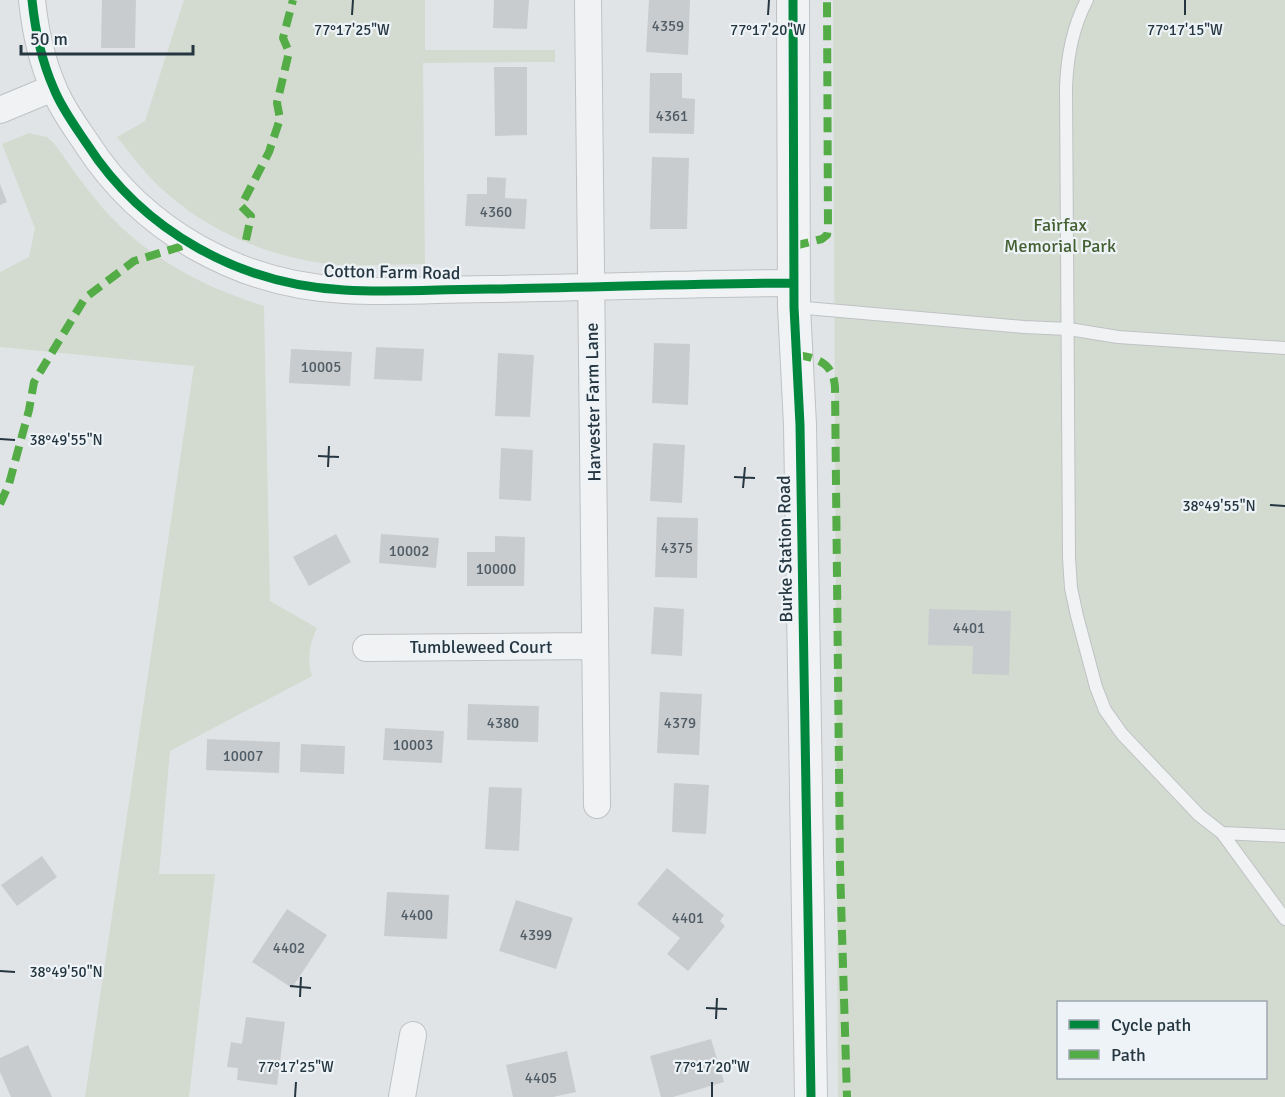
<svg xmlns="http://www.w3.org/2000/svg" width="1285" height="1097" font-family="Signika,sans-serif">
<rect width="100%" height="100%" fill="#e1e4e6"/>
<path fill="#d3dbd0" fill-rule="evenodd" d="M184,0H425V50H555V62L423,63L425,264C393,264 360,267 329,264C269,257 210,232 165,192C146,175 132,156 117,137L145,121Z
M833,0H1285V1097H838ZM1058,1002H1266V1078H1058Z
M29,133L47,137L54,143C69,164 84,186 101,206C144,256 202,287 264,306L270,601L317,628C309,644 307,659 312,676L170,751L159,874H215L189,1097H85L194,366L0,347V272L29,257L35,228L2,144Z"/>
<path fill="#c9ccce" d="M102,0H136L135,48H101Z
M494,0H529L527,29L493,28Z
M649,0H690L688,55L646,52Z
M494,67H527V135L495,136Z
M650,73H682V98L695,99L694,134L649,133Z
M652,157L689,158L687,229H650Z
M487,177L506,178L505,198L527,199L525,229L465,226L467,194H487Z
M0,184L7,202L0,205Z
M654,343L690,344L688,405L652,403Z
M376,347L424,349L422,381L374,379Z
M291,349L352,352L350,386L289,383Z
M498,353L534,355L530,417L495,416Z
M653,443L685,445L682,503L650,501Z
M501,448L533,450L531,501L499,499Z
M657,517L698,518L697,578L655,577Z
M336,534L351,562L309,586L293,557Z
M381,534L439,538L436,568L379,563Z
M495,536L525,537L524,586H467V552H495Z
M654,607L684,609L682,656L651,654Z
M929,609L1011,611L1009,675L972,674L973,646L928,645Z
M660,692L702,694L699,755L657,753Z
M468,704L539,706L538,742L467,740Z
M385,728L444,731L442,763L383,760Z
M207,739L280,742L279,773L206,770Z
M301,744L345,746L344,774L300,772Z
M674,783L709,785L706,834L672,832Z
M489,787L522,788L519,851L485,849Z
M42,856L57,877L17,906L1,885Z
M667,868L724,915L720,921L725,926L688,971L667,954L680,938L637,904Z
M387,892L449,895L447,939L384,936Z
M516,900L573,918L556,969L499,951Z
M287,909L327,935L292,988L252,962Z
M246,1017L285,1022L277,1085L237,1080L238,1068L227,1067L231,1042L242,1044Z
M711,1039L724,1082L673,1097H661L650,1056Z
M28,1045L52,1097H11L0,1072V1058Z
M567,1051L576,1092L553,1097H513L506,1065Z"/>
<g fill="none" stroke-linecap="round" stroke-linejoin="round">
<g stroke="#bfc2c4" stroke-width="14">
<path id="service" d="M1087,0C1072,28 1067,57 1066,88L1069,558L1071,588L1077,616L1096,687L1105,710L1122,734L1199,815L1222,833L1285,919
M794,307L1024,327L1069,329L1118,337L1285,348
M1222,833L1285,836"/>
</g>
<g stroke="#bfc2c4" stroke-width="28">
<path id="minor" d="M32,0C35,29 42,62 54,89C62,109 75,126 87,144C143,231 240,285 344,290C393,293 442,289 491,289C592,288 693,283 794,283
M588,0L597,805
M0,110L53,88
M366,648L595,646
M402,1097L413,1035"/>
</g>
<g stroke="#bfc2c4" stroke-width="34">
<path id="tertiary" d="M793,0L794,307L800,425L811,1097"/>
</g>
<use href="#service" stroke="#f0f2f3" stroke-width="12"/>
<use href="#minor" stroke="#f0f2f3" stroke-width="26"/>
<use href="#tertiary" stroke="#f0f2f3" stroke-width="32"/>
<path stroke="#53ac46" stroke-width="8" stroke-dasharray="15 8" stroke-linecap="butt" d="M246,240L251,216L241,206L269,152L280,119L277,103L289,52L283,38L293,0
M794,246L822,239L827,235L828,229L827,0
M797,355C818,358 833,363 835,387L840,867L847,1097
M0,504L9,484L29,410L34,382L85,298L134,261L189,244"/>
<g stroke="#edf3f6" stroke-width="13">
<path id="cycleway" d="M32,0C35,29 42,62 54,89C62,109 75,126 87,144C143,231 240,285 344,290C393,293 442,289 491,289C592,288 693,283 794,283
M793,0L794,307L800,425L811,1097"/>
</g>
<use href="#cycleway" stroke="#00873e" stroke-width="9"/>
</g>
<path fill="none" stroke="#253641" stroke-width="2" d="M352,15L353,0M768,15L769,0M1185,15V0M0,439L15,440M318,456L339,457M328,467L329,446M734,477L755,478M743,488L745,467M1270,505L1285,506M0,971L15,972M290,986L311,988M300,997L301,977M706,1008L727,1009M716,1019L717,998M295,1097L296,1082M712,1097V1082"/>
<g text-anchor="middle" stroke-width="4.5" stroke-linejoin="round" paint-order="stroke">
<g font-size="15" fill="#4f5c65">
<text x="668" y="31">4359</text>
<text x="672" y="121">4361</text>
<text x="496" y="217">4360</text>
<text x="321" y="372">10005</text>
<text x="677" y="553">4375</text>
<text x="409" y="556">10002</text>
<text x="496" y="574">10000</text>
<text x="969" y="633">4401</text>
<text x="503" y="728">4380</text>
<text x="680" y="728">4379</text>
<text x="413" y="750">10003</text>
<text x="243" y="761">10007</text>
<text x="417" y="920">4400</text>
<text x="688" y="923">4401</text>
<text x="536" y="940">4399</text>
<text x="289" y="953">4402</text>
<text x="541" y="1083">4405</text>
</g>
<g font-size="18" fill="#445f31" stroke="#edf3f6">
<text x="1060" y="231">Fairfax<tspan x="1060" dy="21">Memorial Park</tspan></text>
</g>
<g font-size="18" fill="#253641" stroke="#edf3f6">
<text transform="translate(392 272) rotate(1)" y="6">Cotton Farm Road</text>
<text transform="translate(593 402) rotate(-91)" y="6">Harvester Farm Lane</text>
<text transform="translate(785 549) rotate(-91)" y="6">Burke Station Road</text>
<text x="481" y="653">Tumbleweed Court</text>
</g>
</g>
<g font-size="15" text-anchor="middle" fill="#253641" stroke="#edf3f6" stroke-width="4.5" stroke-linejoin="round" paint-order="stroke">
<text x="352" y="35">77°17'25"W</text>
<text x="768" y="35">77°17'20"W</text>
<text x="1185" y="35">77°17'15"W</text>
<text x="66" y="445">38°49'55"N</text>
<text x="1219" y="511">38°49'55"N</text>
<text x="66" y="977">38°49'50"N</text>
<text x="296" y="1072">77°17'25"W</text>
<text x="712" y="1072">77°17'20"W</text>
</g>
<rect x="1057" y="1001" width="210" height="78" fill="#edf3f6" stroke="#9da7ae" stroke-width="1.5"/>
<rect x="1069" y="1020" width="30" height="9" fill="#00873e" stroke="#9da7ae" stroke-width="1.5"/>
<text x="1111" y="1031" font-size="18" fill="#253641">Cycle path</text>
<rect x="1069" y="1050" width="30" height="9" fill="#53ac46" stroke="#9da7ae" stroke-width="1.5"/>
<text x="1111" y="1061" font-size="18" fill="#253641">Path</text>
<path d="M21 45v9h172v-9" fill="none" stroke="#253641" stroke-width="3"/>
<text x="30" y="45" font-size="18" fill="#253641" stroke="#edf3f6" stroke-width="4.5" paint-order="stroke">50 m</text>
</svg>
